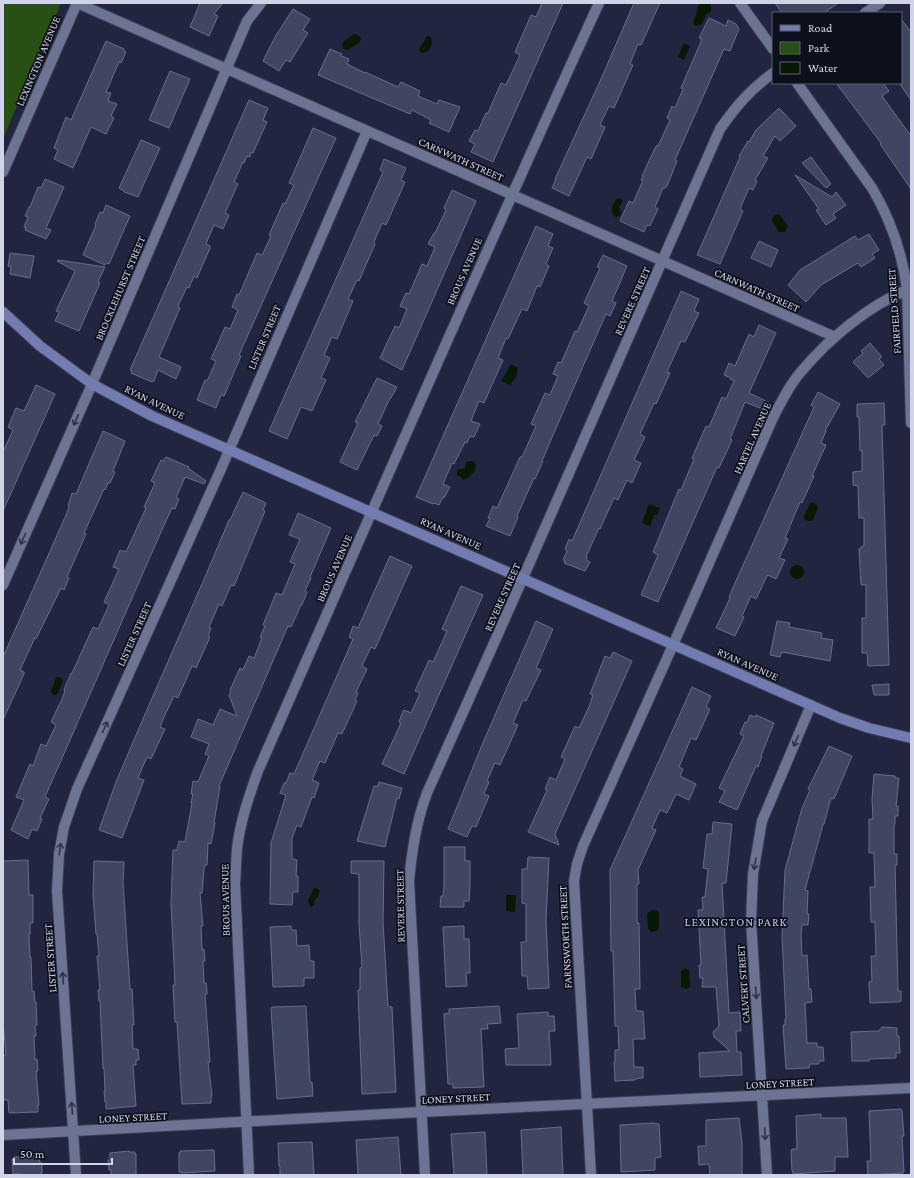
<svg xmlns="http://www.w3.org/2000/svg" width="914" height="1178" font-family="'Crimson Pro',serif">
<rect width="100%" height="100%" fill="#212540"/>
<path fill="#295013" d="M3,3H61L3,139Z"/>
<path fill="#081902" d="M700,3H710L711,7V11L706,15L702,24L696,26L693,23L698,9L697,8Z
M354,34L358,35L361,39L360,42L348,50L344,49L342,46L343,42Z
M427,36L431,37C434,44 429,54 421,53L419,49Z
M684,43L690,46L684,60L678,57Z
M619,198H621L623,201L619,207L621,214L620,216L616,217L613,215C611,208 613,201 619,198Z
M779,214L788,226L785,232H779L772,221L773,216Z
M511,364L518,368L516,377L510,385L501,381Z
M471,461H473L476,465C475,473 470,478 463,480L461,477L457,475V470L465,468L466,462Z
M810,503H814L817,505L818,508L813,520L809,521L805,520L804,517Z
M649,504L660,508L657,515H654L650,526L642,523Z
M790 572a7 7 0 1 1 14 0a7 7 0 1 1-14 0Z
M58,677H60L63,680L58,693L55,695H53L51,691L56,678Z
M314,888L319,889L320,891L317,898L314,901V905L311,907L308,901Z
M506,895H516L515,912L506,911Z
M656,910L659,913V928L657,931L651,932L648,928L647,914L650,911Z
M685,968L689,970L690,987L686,989L681,987V971Z"/>
<path fill="#404662" stroke="#666d8c" d="M200,3H223L214,14L218,16L209,36L190,27Z
M542,3H563L493,162L471,152L475,144L469,141L475,130L478,131L486,113H488L501,83L506,85L520,55L515,52L531,15L536,17Z
M634,3H660L641,45L638,44L630,64L633,65L614,108L609,106L600,125L605,127L592,157L591,159L587,157L569,196L552,188L556,179H555L601,79Z
M775,3H838L824,13H782Z
M293,9L310,19L303,30L308,33L290,62L286,60L279,71L263,61L275,37Z
M709,18L726,26L728,20L736,24L739,29L730,51L724,49L675,160L677,161L667,186L665,188H663L655,207L658,209L650,226L647,225L644,232L620,221L629,201L633,203L643,180H641L643,176H642L654,150L657,145L658,146L670,120L667,118L672,106L675,108L683,89L681,88L702,39L699,38Z
M901,19L911,32V100L901,86Z
M106,41L124,49V51L126,52L121,63L119,62L106,92L111,93L108,101L117,104L111,116L114,118L106,134L91,127L73,168L54,159L58,150L54,148L66,117L71,120Z
M330,49L342,54L341,56L349,59L347,64L365,73V72L398,87L401,82L420,91L418,96L437,104L439,100L460,107L449,132L429,123L431,120L412,110L410,114L318,75Z
M170,71L190,79L169,128L149,120Z
M836,83H883L889,91L882,96L911,136V189L880,144L881,143Z
M249,100L268,108L263,120L267,122L253,153L251,152L250,157L247,156L244,163L243,162L234,182L238,184L225,213L229,215L223,229L214,225L206,244L210,246V248L197,278L194,276L189,288L187,287L178,306L180,308L159,357L181,367L176,379L158,370L154,381L152,382L131,373L132,371L130,370Z
M779,108L796,126L780,141L775,136L763,156L768,158L755,180L757,181L753,190L749,188L740,209L743,211L720,264L697,255L740,157L739,156L748,141L749,142L756,130Z
M313,128L336,138L239,355L241,356L224,396L221,395L216,408L197,400L205,380L207,381L216,361L211,359L225,327L230,329L238,310L232,307L237,294L239,295L257,253L262,255L271,236L269,235L283,203L285,204L294,185L289,183Z
M141,140L160,148L138,197L124,192V191L119,188Z
M811,157L831,184L826,188L802,163Z
M384,159L406,168L401,180L405,182L386,225L382,223L374,242L375,244L359,281L357,280L348,299L353,301L337,339L332,337L324,355L330,358L321,378L326,380L312,411L301,407L287,439L269,431L383,172L380,170Z
M795,175L832,197L836,192L846,205L833,214L836,218L826,225L816,210L819,209Z
M45,179L64,187L46,228L51,230L46,239L25,230L26,228L24,227L28,217L25,216L29,207H30L38,187L41,188Z
M452,190L476,201L402,370L380,358L395,326L399,328L407,309L400,306L406,293L409,294L422,264L427,266L435,247L428,244L434,233H435L446,210L444,208Z
M106,205L130,216L109,264L106,263L105,265L83,255L96,225L95,224L100,212L103,213Z
M536,226L553,234L548,246L553,248L546,264L549,266L540,287L537,286L527,311L522,309L508,339L506,338L498,358L503,360L484,403L479,401L471,421L480,424L474,437L470,436L467,443L465,442L454,464L452,463L443,484L450,487L444,498L443,497L439,505L434,503L433,504L416,497Z
M869,234L879,250L872,254L875,258L861,267L858,263L821,285L806,302L788,285L800,270L855,236L858,240Z
M759,241L778,250L771,267L751,258Z
M10,253L34,256L30,278L10,274L11,267L8,266Z
M603,255L627,266L612,301L616,303L610,316L606,314L591,348L553,435L542,461H543L535,479L534,478L517,516L518,517L510,536L486,526L490,519L488,518L493,506L497,508L520,457H522L536,426L531,424L545,393L550,395L558,376L553,374L558,362L561,363L575,331L577,332L589,306L584,303L600,268L597,267Z
M58,260L105,267L98,282L100,283L79,331L55,321L59,312L56,311L75,271L57,261Z
M681,291L699,299L694,311L699,313L685,342L681,341L667,372L670,373L656,404L654,403L640,434L645,437L634,460L641,463L632,483L627,480L618,500L614,498L600,529L599,528L586,557H587L586,560L590,562L585,571L564,563L565,561L563,560L567,551L565,549L569,539L572,541Z
M759,325L776,333L749,393L770,403L767,411L745,402L730,439L732,440L719,468L717,467L658,602L641,595L658,555L653,552L679,489L681,490L694,459L692,458L706,426L709,427L722,397L726,399L734,381L730,379L731,378L724,375L729,363L735,366L749,334L754,337Z
M870,343L882,357L879,359L884,365L868,378L853,362L863,353L861,351Z
M377,378L397,387L391,398H390L378,424L382,426L377,436L374,435L357,470L340,462L358,423L355,422Z
M36,385L55,394L3,511V452L13,430L8,427L16,408L24,411Z
M818,392L840,404L825,431H826L821,443L826,445L812,476H814L802,503L800,502L785,538L788,539L779,558L785,560L776,579L768,575L767,576L756,599L751,596L742,616L744,617L735,636L716,628L730,598H729L731,592L814,407L811,405Z
M884,403L885,425H882L889,665L868,666L867,653H862V618H866V585H861L859,549H861V547L864,546V518H859L858,486L853,485V472L862,471V451H860L859,417H857V404Z
M103,431L125,441L113,471L115,472L110,483H108L105,490L104,489L84,533L86,534L67,577L69,578L64,590L61,588L36,639L34,638L33,642L20,670L24,672V674L3,720V657L66,515L69,507L68,506L72,493L76,494Z
M166,457L189,467L188,468L206,481L204,484L185,477L176,498L179,499L175,509L172,508L161,532L45,797L49,799L40,818L42,819L37,831L32,829L28,839L11,830L24,800L16,797L30,764L33,766L41,744L46,746L56,725L51,722L62,699L65,691L64,690L71,673H72L93,627L98,629L109,605L104,602L119,569L113,567L120,550L126,552L146,508L144,507L155,483L151,481L161,460L163,461Z
M243,492L266,503L263,510L265,511L234,586L231,585L222,606L219,604L209,627L211,628L208,636L210,637L201,657L196,668L192,666L178,698L174,696L165,715L160,727L165,729L151,759L147,757L138,778L144,780L122,838L99,830L116,782L139,728L205,577L229,520H230Z
M298,513L331,528L310,577L311,578L305,591L307,592L302,605H301L291,627L288,626L219,786H220L214,823H215L211,844L208,843L207,865H205L204,869L202,893H200L203,926H201L202,950L204,949L205,961H203L204,983H206L207,989V994L205,995L210,1062H208L212,1096H211V1103L182,1104L177,1022H175L173,985H175L171,903L173,850H177L179,841L185,842L192,803H191L193,794H191L193,781L198,782L209,756L205,754L209,744L191,737L198,719L213,725L220,709L237,716L229,695L231,692L230,690L240,668L243,670L249,656L254,658L262,638L260,637L265,626L263,625L276,593L282,595L295,564L290,562L300,539L289,535Z
M390,556L412,566L375,649L371,647L362,666L367,669L356,692L358,693L355,700L357,701L342,734L338,733L325,763L320,761L312,780L319,783L314,798L312,797L301,827L297,825L292,838V859L297,860L296,876H298V892H293L292,905L270,904L271,843L286,795L280,793L284,783H286L290,773L294,774L353,639L349,637L353,626L358,628Z
M461,586L483,595L404,774L382,764L401,723L399,722L403,711L404,710L411,713L420,693L415,691L429,660L433,662L447,631L442,629Z
M536,621L553,629L536,668L541,670L526,701L523,700L513,723L518,725L500,765L495,763L487,781L489,782L484,794L489,796L476,827L472,826L467,837L448,829L482,745Z
M777,621L790,623L789,627L822,633L821,638L833,640L830,661L782,652L780,657L770,655Z
M613,652L632,661L555,834L559,845L528,832L547,790L545,789L550,777L556,780L565,759L561,757L575,726L579,728L589,707L593,695L590,694L605,656L610,658Z
M889,684V695H874L872,685Z
M692,687L711,696L706,707L710,709L696,740L691,738L679,767L683,769L680,776L696,784L689,800L676,794L667,813L660,810L652,828L656,830L638,870L639,884H637V923H639L640,989H635L636,1010L637,1011H643L645,1039H633L634,1067H643V1078L635,1079V1080L615,1081L614,1062H615V1050H619L618,1026H615L613,951H611L610,870Z
M750,715L755,717L756,715L774,723L761,756H762L758,767L756,766L737,810L719,802L725,791L719,788L744,736L740,734L745,722L747,723Z
M829,746L852,756L834,799L831,798L824,824H823L822,828L805,890L808,891L807,914H809L808,925H802L801,935L802,956L807,955L809,989H811L812,1002L805,1003L807,1043H817V1047H823L824,1061H819V1064H810L809,1068L786,1069L783,1025H785V1019H786L782,937L785,870L802,808L810,790L808,789Z
M874,774L895,776V778H899L896,806H898V816H895V824L894,825V854H897V865H895L898,991H901V1001L898,1002L870,1003L869,982L872,981L871,956H876L875,922H871L870,887H875L874,853H869V819H873L872,799Z
M379,782L402,788L399,799L397,798L385,847L357,841L374,786H378Z
M713,822L732,824L726,883H722L729,1013L740,1012L741,1031H736L737,1052H741L742,1075L700,1077L699,1053L730,1051L714,1037L713,1032L719,1026L716,987H702L703,978H700L699,965H701L698,910H703L702,897H705L708,869L703,868L707,834H712Z
M444,847H465V861H470V884L469,901H464V907H440L441,896H443L444,885Z
M528,857L549,858L546,920L549,988L528,989L527,976H522L521,942H526V904L522,903V869H527Z
M28,860L29,895H33V923H30V934H29L30,957H31L32,991H34L35,1002H36L37,1025L35,1026L36,1036H34L35,1060L37,1059L38,1071H36L39,1105H38V1112L9,1113L8,1100H3V1055H6L4,1031H3V861Z
M94,861L124,862L123,882L130,989H132L134,1025H132L133,1049H138L139,1060H136V1065H133L136,1106L106,1109V1102H105L104,1091H105L104,1068L103,1069L100,1001H99L98,990H100L97,956H99L97,934H96L93,895Z
M351,861H384L383,922L388,1006L392,1007L396,1092L362,1094L358,990H360V968L362,967L359,924V874L351,873Z
M291,926V930H296L297,946L309,945L310,961H314V978H304V986L273,987L270,927Z
M464,926V939H469L470,973H466L467,986L446,987L443,927Z
M306,1006L310,1082H312L313,1096L277,1099L271,1009L272,1007Z
M499,1006L501,1023L487,1024L488,1029H481L484,1087L453,1088V1084H448L444,1014L449,1013V1009Z
M548,1012V1016H554L555,1031H549L551,1065H506L505,1049L519,1048L517,1014Z
M882,1027L897,1028V1036H899L900,1053H896V1058L869,1059V1061H852L851,1032L879,1031Z
M901,1109L902,1111L904,1136H902L904,1172L903,1173L868,1175L867,1161H871L869,1111Z
M821,1114V1118H846L848,1157H835V1171L793,1174V1171H792L791,1152L792,1149H797L796,1116Z
M739,1118L742,1143V1175H710L709,1164L699,1165L698,1146H706V1120Z
M653,1123L659,1124L661,1157L655,1158V1170L621,1172L620,1125Z
M561,1127L563,1175H523L521,1130Z
M485,1132L487,1175H454L451,1134Z
M398,1137L401,1175H358L356,1140Z
M312,1142L314,1175H280V1166H279L278,1143Z
M214,1150L215,1171L182,1173V1172H179V1153L181,1152L180,1151Z
M129,1151V1152H135V1154H136V1175H111V1170H109L108,1160H110V1153Z
M39,1156L40,1163H42V1173H41V1175L13,1174L12,1159H14V1157Z"/>
<g fill="none" stroke-linecap="round" stroke-linejoin="round">
<g stroke="#3a3e54" stroke-width="12">
<path id="street" d="M77,3L835,337
M740,3L773,49
M865,13L880,3
M797,83L872,188C891,220 902,251 907,289L911,423
M3,172L77,3
M3,585L92,384L247,21L261,3
M3,1135L421,1112L911,1088
M76,1175L57,891L59,854L64,827L77,789L221,469L367,131
M249,1175L235,883C236,872 236,860 237,849C240,822 249,796 258,771C371,514 482,258 599,3
M425,1175L409,881C412,851 416,822 427,793L523,578L720,129C737,105 749,91 773,73
M591,1175L574,881L577,864L583,846L673,645L772,420C780,404 788,387 800,373C829,338 869,305 911,288
M767,1175L751,921L753,874L762,821L811,705"/>
</g>
<g stroke="#3a3e54" stroke-width="12">
<path id="secondary" d="M3,312L40,346L92,384L152,416L840,718L869,728L911,738"/>
</g>
<use href="#street" stroke="#6d7393" stroke-width="10"/>
<use href="#secondary" stroke="#737cb0" stroke-width="10"/>
</g>
<defs><path id="oneway-shaft" d="M-6 0H5M1.5-3L5.5 0L1.5 3" fill="none" stroke-width="1.6" stroke-linecap="round" stroke-linejoin="round"/></defs>
<g stroke="#2f3345">
<use href="#oneway-shaft" transform="translate(76 420) rotate(114)"/>
<use href="#oneway-shaft" transform="translate(23 539) rotate(114)"/>
<use href="#oneway-shaft" transform="translate(105 727) rotate(-66)"/>
<use href="#oneway-shaft" transform="translate(796 741) rotate(113)"/>
<use href="#oneway-shaft" transform="translate(60 849) rotate(-81)"/>
<use href="#oneway-shaft" transform="translate(755 864) rotate(100)"/>
<use href="#oneway-shaft" transform="translate(63 978) rotate(-94)"/>
<use href="#oneway-shaft" transform="translate(756 993) rotate(86)"/>
<use href="#oneway-shaft" transform="translate(72 1108) rotate(-94)"/>
<use href="#oneway-shaft" transform="translate(765 1134) rotate(87)"/>
</g>
<g text-anchor="middle" stroke-width="3.5" stroke-linejoin="round" paint-order="stroke">
<g font-size="11" fill="#d0d4e6" stroke="#0d101b">
<text transform="translate(38 61) rotate(-67)" y="4">LEXINGTON AVENUE</text>
<text transform="translate(461 159) rotate(24)" y="4">CARNWATH STREET</text>
<text transform="translate(464 271) rotate(-66)" y="4">BROUS AVENUE</text>
<text transform="translate(120 288) rotate(-67)" y="4">BROCKLEHURST STREET</text>
<text transform="translate(757 290) rotate(24)" y="4">CARNWATH STREET</text>
<text transform="translate(632 301) rotate(-66)" y="4">REVERE STREET</text>
<text transform="translate(894 311) rotate(-94)" y="4">FAIRFIELD STREET</text>
<text transform="translate(264 337) rotate(-67)" y="4">LISTER STREET</text>
<text transform="translate(155 402) rotate(26)" y="4">RYAN AVENUE</text>
<text transform="translate(752 438) rotate(-66)" y="4">HARTEL AVENUE</text>
<text transform="translate(451 533) rotate(24)" y="4">RYAN AVENUE</text>
<text transform="translate(334 568) rotate(-66)" y="4">BROUS AVENUE</text>
<text transform="translate(502 597) rotate(-66)" y="4">REVERE STREET</text>
<text transform="translate(134 634) rotate(-66)" y="4">LISTER STREET</text>
<text transform="translate(748 664) rotate(24)" y="4">RYAN AVENUE</text>
<text transform="translate(225 900) rotate(-91)" y="4">BROUS AVENUE</text>
<text transform="translate(400 906) rotate(-91)" y="4">REVERE STREET</text>
<text transform="translate(565 937) rotate(-93)" y="4">FARNSWORTH STREET</text>
<text transform="translate(50 958) rotate(-94)" y="4">LISTER STREET</text>
<text transform="translate(743 984) rotate(-94)" y="4">CALVERT STREET</text>
<text transform="translate(780 1083) rotate(-3)" y="4">LONEY STREET</text>
<text transform="translate(456 1098) rotate(-3)" y="4">LONEY STREET</text>
<text transform="translate(133 1117) rotate(-3)" y="4">LONEY STREET</text>
</g>
<g font-size="12" letter-spacing="1" fill="#bfc6e9" stroke="#0d101b">
<text x="736" y="926">LEXINGTON PARK</text>
</g>
</g>
<rect width="914" height="1178" fill="none" stroke="#d0d4e6" stroke-width="8"/>
<rect x="772" y="12" width="130" height="72" fill="#0d101b" stroke="#5b5e6c"/>
<rect x="780" y="25" width="20" height="6" fill="#737cb0" stroke="#5b5e6c"/>
<text x="808" y="32" font-size="12" fill="#d0d4e6">Road</text>
<rect x="780" y="42" width="20" height="12" fill="#295013" stroke="#5b5e6c"/>
<text x="808" y="52" font-size="12" fill="#d0d4e6">Park</text>
<rect x="780" y="62" width="20" height="12" fill="#081902" stroke="#5b5e6c"/>
<text x="808" y="72" font-size="12" fill="#d0d4e6">Water</text>
<path d="M14 1158v6h98v-6" fill="none" stroke="#d0d4e6" stroke-width="2"/>
<text x="20" y="1158" font-size="12" fill="#d0d4e6" stroke="#0d101b" stroke-width="3" paint-order="stroke">50 m</text>
</svg>
